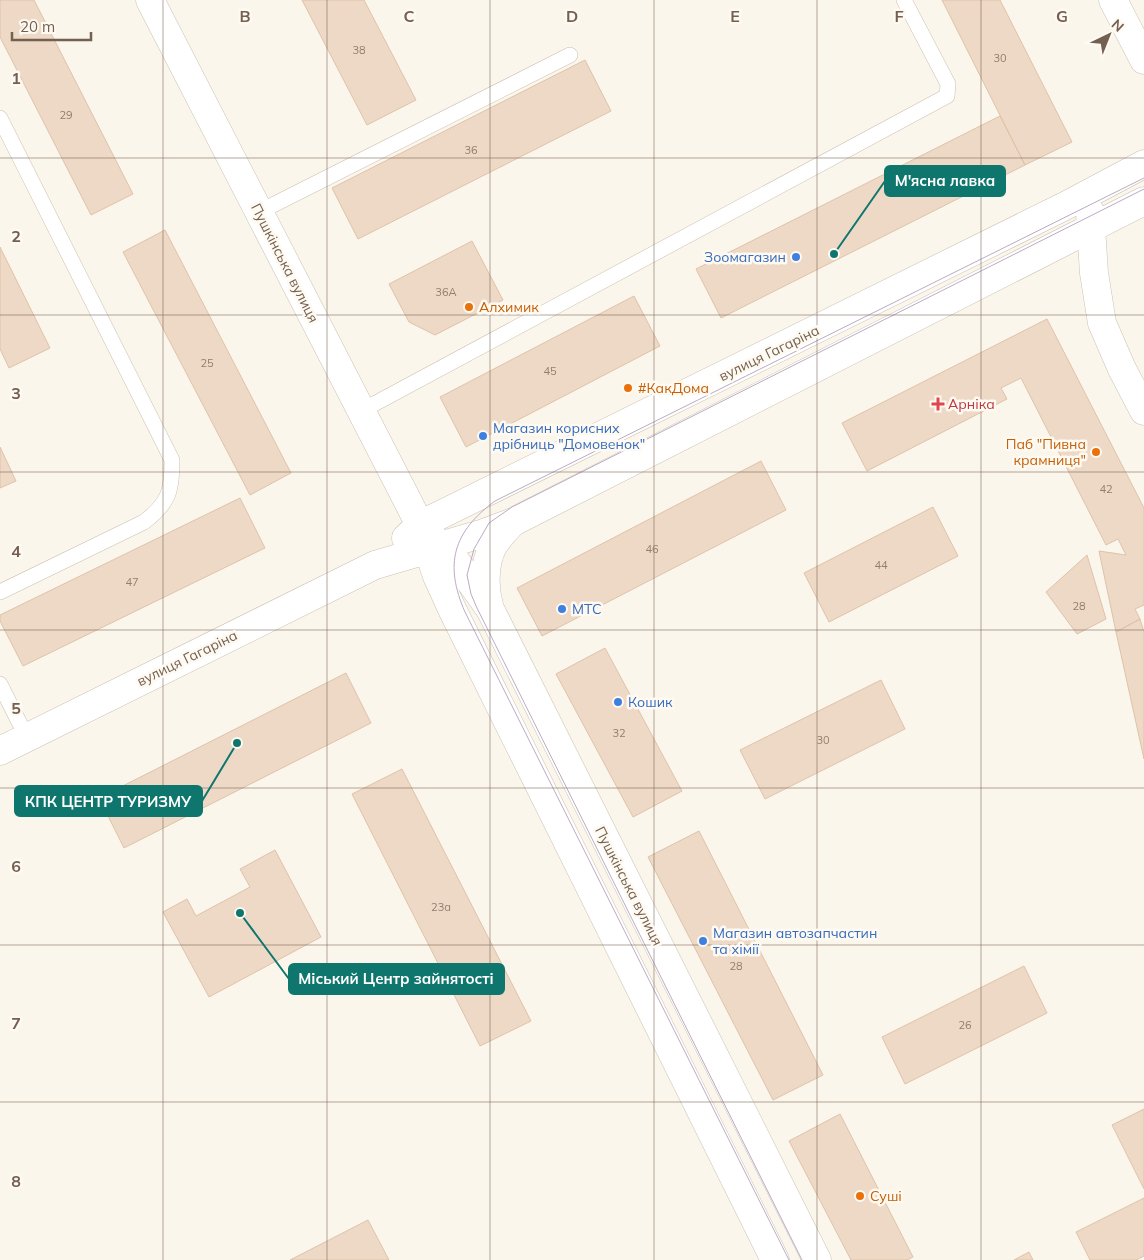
<svg xmlns="http://www.w3.org/2000/svg" width="1144" height="1260" font-family="Mulish,sans-serif">
<rect width="100%" height="100%" fill="#fbf6eb"/>
<path fill="#eed9c6" stroke="#dfc2a8" d="M0,0H34L133,194L91,215L0,37Z
M302,0H364L416,100L367,125Z
M942,0H1000L1072,142L1025,165Z
M585,60L611,111L358,239L332,188Z
M1000,116L1025,165L721,318L696,269Z
M165,230L291,473L250,495L123,252Z
M472,241L503,300L435,335L409,322L389,284Z
M0,247L50,348L9,368L0,349Z
M634,296L660,346L466,447L440,397Z
M1047,319L1144,508V605L1135,609L1140,619L1116,632L1099,551L1126,555L1118,539L1106,545L1021,378L1001,388L1007,399L867,471L842,423Z
M0,447L16,481L0,488Z
M761,461L786,510L542,636L517,588Z
M240,498L265,548L23,666L0,621V615Z
M933,507L958,556L829,622L804,573Z
M1087,555L1106,619L1077,634L1046,592Z
M1140,619L1144,632V759L1116,632Z
M605,648L682,791L633,817L556,674Z
M346,673L371,723L124,848L99,798Z
M881,680L905,729L765,799L740,750Z
M402,769L531,1021L480,1046L352,794Z
M699,831L823,1075L773,1100L648,857Z
M275,850L321,937L209,997L163,912L187,899L196,916L250,887L240,869Z
M1024,966L1047,1013L905,1084L882,1037Z
M1144,1109V1189L1112,1125Z
M840,1114L913,1257L907,1260H851L789,1141Z
M1144,1198V1256L1136,1260H1090L1076,1232Z
M368,1220L389,1260H290Z
M1029,1252L1033,1260H1014Z"/>
<g fill="none" stroke-linecap="round" stroke-linejoin="round">
<g stroke="#ccc0b2" stroke-width="16">
<path id="service" d="M0,118L172,460C172,491 169,503 144,522L0,592
M259,212L570,55
M361,411L947,96L948,84L904,0
M0,684L27,738"/>
</g>
<g stroke="#ccc0b2" stroke-width="29">
<path id="minor" d="M150,0L420,525L437,576L452,609L775,1260
M1090,212L1094,273L1102,323L1122,369L1144,411
M430,535L455,560L490,609L817,1260
M406,538L420,525L1065,206L1144,164
M489,605C484,588 484,563 493,546C498,538 506,529 513,522
M0,751L375,565L481,534L513,522L1144,201"/>
</g>
<g stroke="#cfc0b0" stroke-width="29">
<path id="secondary" d="M1113,0L1144,60"/>
</g>
<use href="#service" stroke="#fff" stroke-width="15"/>
<use href="#minor" stroke="#fff" stroke-width="28"/>
<use href="#secondary" stroke="#fff" stroke-width="28"/>
<path stroke="#bbaac5" stroke-width="1" d="M789,1260L465,612C444,564 453,532 495,501L1144,178
M802,1260L477,608L471,594L467,575L474,549L489,523L512,507L1144,189"/>
</g>
<path fill="none" stroke="#746050" stroke-width="1" stroke-opacity="0.55" d="M163,0V1260M327,0V1260M490,0V1260M654,0V1260M817,0V1260M981,0V1260M0,158H1144M0,315H1144M0,472H1144M0,630H1144M0,788H1144M0,945H1144M0,1102H1144"/>
<g fill="#3f7fe0" stroke="#fefaf2" stroke-width="2">
<circle cx="796" cy="257" r="5"/>
<circle cx="483" cy="436" r="5"/>
<circle cx="562" cy="609" r="5"/>
<circle cx="618" cy="702" r="5"/>
<circle cx="703" cy="941" r="5"/>
</g>
<g fill="#e8710a" stroke="#fefaf2" stroke-width="2">
<circle cx="469" cy="307" r="5"/>
<circle cx="628" cy="388" r="5"/>
<circle cx="1096" cy="452" r="5"/>
<circle cx="860" cy="1196" r="5"/>
</g>
<path fill="#e0444e" stroke="#fefaf2" stroke-width="2" d="M935.5 396.5h5v5h5v5h-5v5h-5v-5h-5v-5h5z"/>
<g text-anchor="middle" stroke-width="5" stroke-linejoin="round" paint-order="stroke">
<g font-size="11" fill="#927e6e">
<text x="359" y="54">38</text>
<text x="1000" y="62">30</text>
<text x="66" y="119">29</text>
<text x="471" y="154">36</text>
<text x="446" y="296">36А</text>
<text x="207" y="367">25</text>
<text x="550" y="375">45</text>
<text x="1106" y="493">42</text>
<text x="652" y="553">46</text>
<text x="881" y="569">44</text>
<text x="132" y="586">47</text>
<text x="1079" y="610">28</text>
<text x="619" y="737">32</text>
<text x="823" y="744">30</text>
<text x="441" y="911">23а</text>
<text x="736" y="970">28</text>
<text x="965" y="1029">26</text>
</g>
<g font-size="14" fill="#366cbe" stroke="#fefaf2" text-anchor="start">
<text x="786" y="262" text-anchor="end">Зоомагазин</text>
<text x="493" y="433">Магазин корисних<tspan x="493" dy="16">дрібниць "Домовенок"</tspan></text>
<text x="572" y="614">МТС</text>
<text x="628" y="707">Кошик</text>
<text x="713" y="938">Магазин автозапчастин<tspan x="713" dy="16">та хімії</tspan></text>
</g>
<g font-size="14" fill="#746050" stroke="#fefaf2">
<text transform="translate(285 263) rotate(63)" y="5">Пушкінська вулиця</text>
<text transform="translate(769 353) rotate(-26)" y="5">вулиця Гагаріна</text>
<text transform="translate(187 658) rotate(-26)" y="5">вулиця Гагаріна</text>
<text transform="translate(629 886) rotate(63)" y="5">Пушкінська вулиця</text>
</g>
<g font-size="14" fill="#c56008" stroke="#fefaf2" text-anchor="start">
<text x="479" y="312">Алхимик</text>
<text x="638" y="393">#КакДома</text>
<text x="1086" y="449" text-anchor="end">Паб "Пивна<tspan x="1086" dy="16">крамниця"</tspan></text>
<text x="870" y="1201">Суші</text>
</g>
<g font-size="14" fill="#be3a42" stroke="#fefaf2" text-anchor="start">
<text x="948" y="409">Арніка</text>
</g>
</g>
<g font-size="16" text-anchor="middle" font-weight="bold" fill="#746050" stroke="#fefaf2" stroke-width="5" stroke-linejoin="round" paint-order="stroke">
<text x="245" y="22">B</text>
<text x="409" y="22">C</text>
<text x="572" y="22">D</text>
<text x="735" y="22">E</text>
<text x="899" y="22">F</text>
<text x="1062" y="22">G</text>
<text x="16" y="84">1</text>
<text x="16" y="242">2</text>
<text x="16" y="399">3</text>
<text x="16" y="557">4</text>
<text x="16" y="714">5</text>
<text x="16" y="872">6</text>
<text x="16" y="1029">7</text>
<text x="16" y="1187">8</text>
</g>
<path fill="none" stroke="#0f766e" stroke-width="2" d="M834 254L885 181M237 743L202 801M240 913L289 979"/>
<g fill="#0f766e" stroke="#fefaf2" stroke-width="2">
<circle cx="834" cy="254" r="5"/>
<circle cx="237" cy="743" r="5"/>
<circle cx="240" cy="913" r="5"/>
</g>
<g fill="#0f766e" stroke="#0f766e" stroke-width="2">
<rect x="885" y="166" width="120" height="30" rx="5"/>
<rect x="15" y="786" width="187" height="30" rx="5"/>
<rect x="289" y="964" width="215" height="30" rx="5"/>
</g>
<g font-size="15" text-anchor="middle" font-weight="bold" fill="#fff">
<text x="945" y="186">М'ясна лавка</text>
<text x="108" y="807">КПК ЦЕНТР ТУРИЗМУ</text>
<text x="396" y="984">Міський Центр зайнятості</text>
</g>
<g transform="translate(1109 35) rotate(43)" stroke="#fefaf2" stroke-width="4" paint-order="stroke">
<path d="M0-4L9 19L0 12L-9 19Z" fill="#746050"/>
<text y="-8" font-size="14" font-weight="bold" text-anchor="middle" fill="#746050">N</text>
</g>
<path d="M12 32v8h79v-8" fill="none" stroke="#746050" stroke-width="2.5"/>
<text x="20" y="32" font-size="15" fill="#746050" stroke="#fefaf2" stroke-width="4" paint-order="stroke">20 m</text>
</svg>
